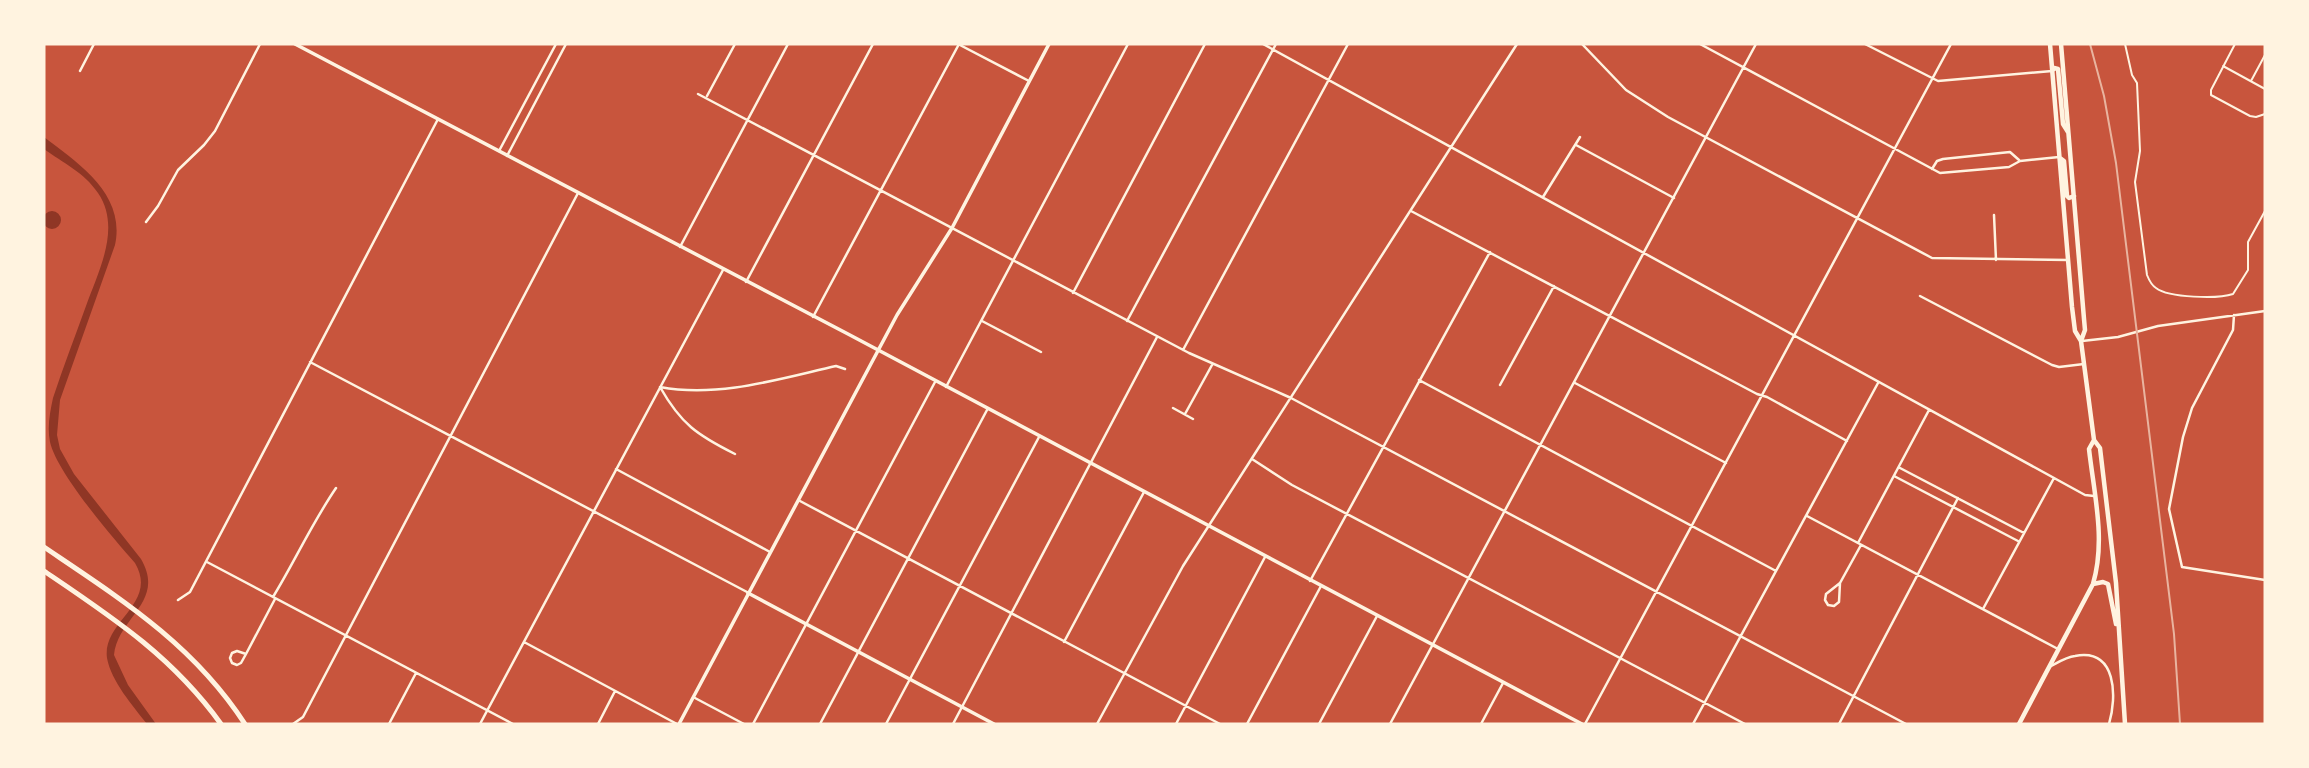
<svg xmlns="http://www.w3.org/2000/svg" width="2309" height="768" font-family="Signika,sans-serif">
<rect width="100%" height="100%" fill="#c8553d"/>
<path fill="#8f3625" d="M44,137C78,163 126,194 115,245L60,400L57,435L60,449L74,474L141,559C166,602 118,617 114,655L128,685L156,724H147C133,706 111,681 107,658C102,621 159,604 135,563C113,538 57,473 50,442C47,427 50,412 53,398C63,367 75,337 86,306C98,272 122,228 98,193C84,172 63,163 44,149Z
M43 220a9 9 0 1 1 18 0a9 9 0 1 1-18 0Z"/>
<g fill="none" stroke-linecap="round" stroke-linejoin="round">
<path stroke="#fff3e0" stroke-width="2" d="M2125,44L2132,75L2137,83L2140,151L2135,182L2147,275C2149,280 2151,285 2156,288C2169,298 2218,299 2233,294L2248,270V242L2265,211
M2235,44L2211,90V95L2250,116L2256,117L2265,114
M2223,66L2265,89
M2251,81L2265,55"/>
<path stroke="#fff3e0" stroke-width="2.5" d="M958,44L1029,81
M1263,44L2085,495L2094,496
M1582,44L1626,90L1668,117L1932,258L2068,260
M1700,44L1940,173L2009,167L2020,161L2059,157
M1865,44L1938,81L2052,71
M80,71L94,44
M698,94L1189,353L1291,398L1906,724
M707,96L735,44
M1576,145L1674,198
M499,151L556,44
M507,156L566,44
M1932,169L1937,161L1943,159L2010,152L2019,160
M1543,197L1580,137
M1411,211L1757,394L1767,397L1847,441
M1994,215L1996,260
M146,222L158,206L178,170L204,145L215,131L260,44
M680,247L788,44
M746,282L873,44
M1073,293L1205,44
M1920,296L2052,365L2059,367L2084,364
M2234,315L2233,330L2192,408L2183,437L2169,509L2182,567L2265,580
M813,317L959,44
M982,321L1041,352
M1127,321L1276,44
M2082,341L2118,337L2158,326L2265,311
M1183,350L1348,44
M310,362L747,592
M1419,380L1776,571
M1575,383L1726,463
M1500,385L1554,286
M660,387C718,398 779,379 836,366L845,369
M660,387C681,424 697,435 735,454
M946,387L1128,44
M1173,408L1193,419
M1185,414L1212,365
M1252,459L1292,485L1745,724
M1900,468L2024,533
M616,469L770,552
M1894,476L2018,541
M800,501L1220,724
M1807,516L2058,649
M1858,543L1929,410
M207,562L513,724
M1310,581L1490,252
M1840,583L1839,602L1834,606L1828,605L1825,600L1826,594L1840,583L1861,545
M273,597C295,561 312,523 336,488
M178,600L190,592L438,119
M1983,609L2054,478
M524,642L677,724
M1064,642L1144,492
M237,651L246,654L241,663L237,665L232,663L230,658L232,653Z
M246,654L275,599
M2049,667C2057,663 2066,657 2075,656C2117,648 2117,697 2109,724
M695,698L744,724
M293,724L303,717L578,193
M389,724L416,673
M480,724L723,270
M598,724L615,691
M753,724L935,382
M820,724L987,410
M886,724L1039,437
M953,724L1157,337
M1097,724L1183,566L1517,44
M1176,724L1265,557
M1247,724L1321,586
M1319,724L1377,616
M1390,724L1756,44
M1481,724L1503,683
M1585,724L1951,44
M1693,724L1878,383
M1839,724L1958,498"/>
<path stroke="#fff3e0" stroke-width="3.5" d="M748,593L994,724"/>
<path stroke="#fff3e0" stroke-width="3.5" d="M295,44L848,334L1582,724
M679,724L897,315L952,228L1049,44"/>
<path stroke="#fff3e0" stroke-width="4.5" d="M2050,44L2072,307L2075,331L2081,341
M2061,44L2084,319L2085,330L2081,341L2094,440L2100,448L2116,583L2125,724
M2053,70L2054,68L2058,69L2063,124L2068,132
M2060,158L2064,161L2067,196L2069,198L2074,196
M2093,584L2103,582L2108,584L2116,624
M2019,724L2093,584C2106,540 2094,494 2089,449L2094,440"/>
<path stroke="#fff3e0" stroke-width="5" d="M44,547C121,599 193,644 245,724
M44,571C112,617 172,656 221,724"/>
<path stroke="#e9b49f" stroke-width="2" d="M2090,44L2104,96L2116,163L2174,634L2180,724"/>
</g>
<rect width="2309" height="768" fill="none" stroke="#fff3e0" stroke-width="91"/>
</svg>
